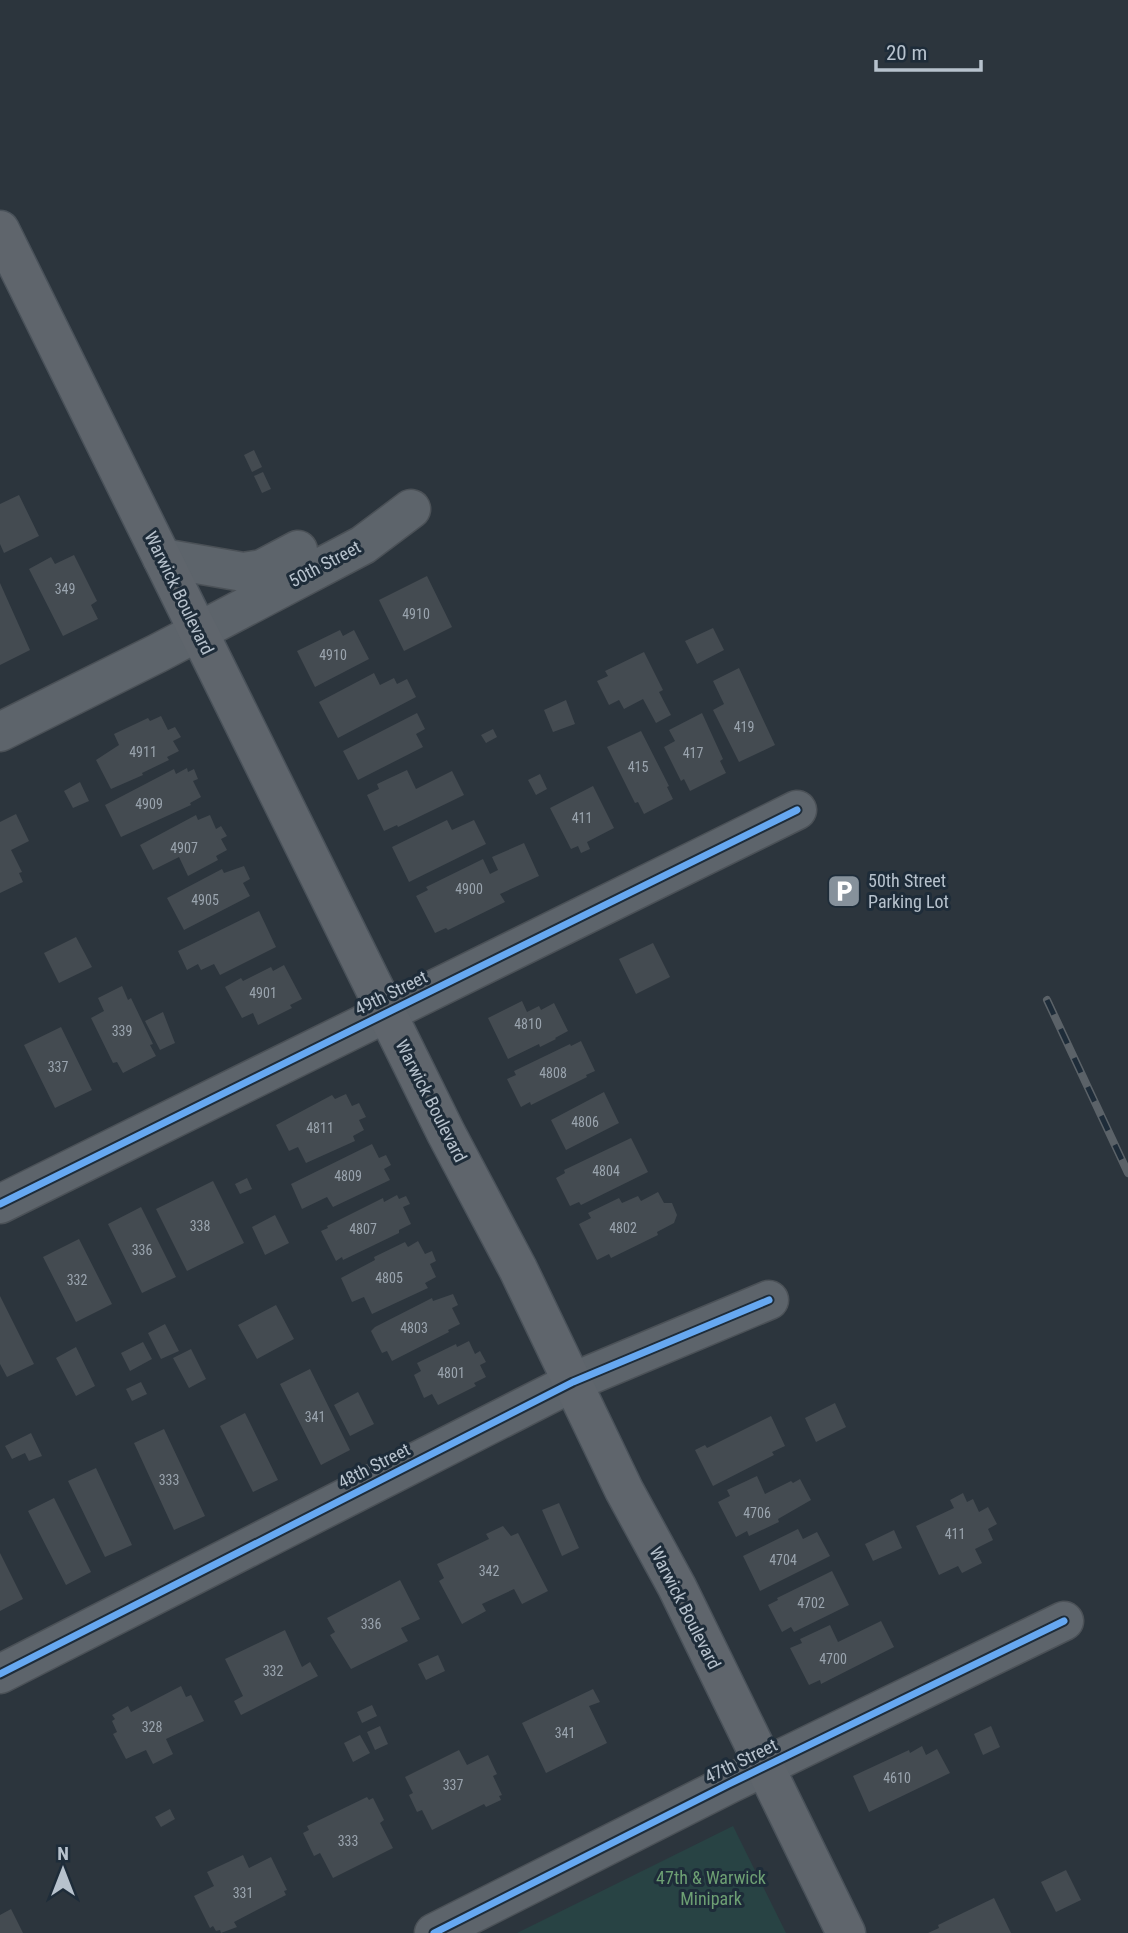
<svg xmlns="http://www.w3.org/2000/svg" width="1128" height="1933" font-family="'Roboto Condensed',sans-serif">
<rect width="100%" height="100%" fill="#2c353d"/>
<path fill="#284344" d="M733,1826L786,1933H517Z"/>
<path fill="#444b51" d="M254,450L262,467L252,472L244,455Z
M263,472L271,489L262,493L254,476Z
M19,495L39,536L4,553L0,544V504Z
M74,555L97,601L91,605L98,619L63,636L29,569L51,557L55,564Z
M427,576L452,627L404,651L379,600Z
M0,583L30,650L0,665Z
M713,628L724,650L697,664L685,641Z
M340,630L343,636L354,630L369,659L315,687L297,651Z
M644,652L663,690L659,692L671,715L656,723L643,699L624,709L619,700L609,705L597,681L608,676L605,671Z
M739,668L775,745L739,762L713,710L724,704L713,681Z
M374,673L380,685L394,678L397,684L407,679L416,697L338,738L319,702Z
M566,700L575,724L553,732L544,710Z
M417,713L425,729L416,734L423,747L358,780L343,751Z
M702,713L723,759L720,761L726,773L690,791L684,779L681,781L664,747L675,741L669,730Z
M161,716L168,730L175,727L181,737L173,741L179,751L167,757L169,760L142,773L143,775L111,789L96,760L119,745L114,734L148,718L150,721Z
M493,729L497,737L486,743L481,735Z
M641,731L669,786L667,787L673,799L644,814L638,802L635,803L607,747Z
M187,768L188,772L194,769L198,779L193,781L201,797L190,803L191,805L121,837L105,805L174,769L176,774Z
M407,770L416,789L452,771L464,795L398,827L397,825L384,831L367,795L379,789L377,784Z
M540,774L547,789L536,795L528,780Z
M80,782L89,801L73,808L64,791Z
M593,786L614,828L587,842L590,849L581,853L578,846L571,849L550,808Z
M16,814L29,841L11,850L22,872L19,873L23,882L0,893V822Z
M196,815L198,820L210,815L216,829L221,826L227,836L221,839L227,850L216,856L218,860L188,876L179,857L153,870L140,845Z
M447,820L452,830L474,820L486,844L409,882L392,847Z
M524,843L539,876L500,894L505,902L448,930L446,928L435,933L416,896L428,890L426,887L483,859L490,874L498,870L492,857Z
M244,866L250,879L243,883L250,896L184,930L167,898L222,869L224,873Z
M259,911L276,947L220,975L214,964L201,970L198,964L187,970L178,951Z
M76,937L92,967L59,983L44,953Z
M653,943L670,977L636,994L619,959Z
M284,965L302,999L290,1005L292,1008L258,1025L253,1013L242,1018L225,987L241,978L243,981L271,967L273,971Z
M122,986L128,1000L131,998L153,1044L150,1045L156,1056L123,1073L117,1062L113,1063L91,1018L104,1011L98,998Z
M522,1001L527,1012L539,1006L541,1010L554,1003L568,1031L555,1038L556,1039L540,1047L539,1044L508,1059L488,1018Z
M163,1012L175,1043L160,1050L145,1021Z
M61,1027L92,1090L55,1108L24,1045Z
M581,1041L595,1071L586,1075L587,1077L531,1105L530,1102L521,1107L507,1079L516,1075L514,1071L570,1044L571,1046Z
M604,1092L619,1123L566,1150L551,1120Z
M346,1094L352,1106L359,1103L366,1117L359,1120L364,1130L353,1136L355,1141L306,1163L298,1147L289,1151L276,1125L332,1095L335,1099Z
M631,1138L648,1172L581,1205L579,1202L570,1206L556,1178L565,1173L564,1170Z
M372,1144L379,1158L386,1155L391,1165L384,1169L390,1180L333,1207L327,1197L302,1209L291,1184Z
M247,1178L252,1189L240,1194L235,1184Z
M213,1181L244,1243L187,1271L156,1209Z
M658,1192L664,1203H672L677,1215L674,1223L657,1232L658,1235L611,1258L609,1254L597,1260L579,1224L591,1218L588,1213L619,1198L622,1203L638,1196L641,1201Z
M397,1195L399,1199L406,1196L410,1204L403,1207L411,1224L399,1230V1233L343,1260L342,1257L336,1261L321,1231L328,1228L327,1226L383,1198L384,1202Z
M141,1207L176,1277L142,1293L108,1224Z
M275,1215L289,1243L265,1255L252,1227Z
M79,1239L112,1304L76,1322L43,1257Z
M418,1241L425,1254L432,1251L436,1261L430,1264L436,1277L425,1283L428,1288L372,1314L364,1297L352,1302L341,1278L375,1260L374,1257L405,1242L408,1247Z
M453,1294L458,1305L452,1308L460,1324L448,1330L449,1332L392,1361L387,1351L382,1353L371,1331L375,1327L432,1298L433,1301Z
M0,1296L34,1364L7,1377L0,1364Z
M276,1305L294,1339L257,1359L238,1325Z
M165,1324L179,1351L161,1359L148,1333Z
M469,1341L475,1354L480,1351L486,1362L480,1365L486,1377L474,1383L476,1386L438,1405L432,1394L424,1398L414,1375L421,1371L417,1363L456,1344L457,1347Z
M143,1342L152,1359L130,1371L121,1353Z
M76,1347L95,1386L76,1396L56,1358Z
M191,1349L206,1379L189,1388L173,1358Z
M310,1369L350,1450L321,1465L280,1384Z
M141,1382L147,1394L132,1401L126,1389Z
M358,1392L374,1424L350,1436L334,1405Z
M835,1403L846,1427L816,1442L805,1418Z
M245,1413L278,1480L253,1492L220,1426Z
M771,1416L785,1446L772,1452L774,1455L713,1486L695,1450L705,1445L707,1448Z
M164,1429L205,1516L174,1530L134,1443Z
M31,1433L42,1456L29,1461L25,1453L12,1459L5,1446Z
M96,1468L132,1545L105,1557L68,1481Z
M757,1476L765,1494L791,1481L793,1483L800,1479L811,1500L778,1519L779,1522L749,1536L747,1531L736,1537L718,1502L730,1496L727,1490Z
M963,1493L967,1502L973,1499L979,1512L988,1507L997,1524L988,1529L993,1540L975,1549L982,1563L962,1573L958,1566L939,1575L916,1526L954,1508L950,1500Z
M54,1498L91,1572L66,1585L28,1511Z
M559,1503L579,1548L562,1556L542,1510Z
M503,1526L511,1536L518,1533L548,1591L522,1604L514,1589L482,1604L486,1611L462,1624L439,1581L444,1578L437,1564L489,1539L486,1534Z
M798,1529L803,1539L817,1532L830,1556L760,1591L743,1556Z
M894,1530L902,1548L873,1561L865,1544Z
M0,1553L23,1599L0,1611Z
M832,1571L849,1605L794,1632L791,1627L782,1632L768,1605L778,1600L777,1598Z
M400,1580L420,1619L401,1628L408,1641L351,1669L330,1635L335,1632L327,1618Z
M881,1621L894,1647L821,1684L820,1680L809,1685L790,1648L802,1643L800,1639L830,1625L838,1642Z
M285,1630L302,1667L310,1662L318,1676L241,1715L234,1701L243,1696L225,1659Z
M438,1655L445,1671L426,1680L418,1664Z
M181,1686L186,1697L191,1695L204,1721L166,1739L173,1754L153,1764L146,1750L126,1759L113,1734L117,1732L112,1721L115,1719L112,1715L128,1706L131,1712Z
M593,1689L600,1702L589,1706L607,1743L546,1773L522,1723Z
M372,1705L377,1716L362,1723L357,1712Z
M380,1726L388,1744L375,1750L367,1732Z
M991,1726L1000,1747L983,1755L974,1734Z
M360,1735L370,1753L353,1762L344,1743Z
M922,1746L926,1755L937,1749L950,1773L869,1812L853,1776L909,1750L910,1753Z
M459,1750L467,1765L488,1755L497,1774L493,1776L502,1795L499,1796L501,1800L486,1807L484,1804L432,1830L422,1810L417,1812L409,1795L413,1793L405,1777Z
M367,1797L369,1800L373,1798L384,1820L380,1823L393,1848L333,1878L320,1853L314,1856L303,1833L309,1830L307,1826Z
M170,1809L175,1819L161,1827L155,1817Z
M243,1855L249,1868L271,1857L287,1890L284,1891L286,1895L234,1922L237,1927L221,1933L220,1930L216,1931L213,1926L210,1928L194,1896L214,1886L207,1872Z
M1066,1870L1081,1900L1056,1912L1041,1882Z
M994,1898L1011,1933H928L939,1928L938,1925Z
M11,1909L23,1933H0V1915Z"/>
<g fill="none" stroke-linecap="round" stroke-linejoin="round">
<g stroke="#4b5157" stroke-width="41">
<path id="minor" d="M162,558L243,572L262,569L298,550
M0,732L158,653L363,545L411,509
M0,1204L797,810
M0,1674L573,1382L769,1300
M434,1933L729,1784L1064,1621"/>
</g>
<g stroke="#4a525a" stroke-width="41">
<path id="major" d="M0,230L446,1133L518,1269L624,1490L677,1587L846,1933"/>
</g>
<use href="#minor" stroke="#5d646b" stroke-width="38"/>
<use href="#major" stroke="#5f656c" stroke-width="38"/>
<g stroke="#5b6268" stroke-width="8">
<path id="rail" d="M1047,1000L1128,1173"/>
</g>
<use href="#rail" stroke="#1e2c39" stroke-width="5" stroke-dasharray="16" stroke-linecap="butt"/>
<g stroke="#1e2c39" stroke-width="11">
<path id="cycleway" d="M0,1204L797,810
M0,1674L573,1382L769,1300
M434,1933L729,1784L1064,1621"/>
</g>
<use href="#cycleway" stroke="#66a8f1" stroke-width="7"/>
</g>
<defs>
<g id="parking-square" transform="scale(1.75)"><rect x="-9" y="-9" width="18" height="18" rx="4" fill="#86919b" stroke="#1e2c39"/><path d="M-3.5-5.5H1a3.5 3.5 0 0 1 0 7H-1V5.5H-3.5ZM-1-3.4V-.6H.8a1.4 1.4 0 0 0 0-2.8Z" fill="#fff"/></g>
</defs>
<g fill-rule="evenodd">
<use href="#parking-square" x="844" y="891"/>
</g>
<g text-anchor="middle" stroke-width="6" stroke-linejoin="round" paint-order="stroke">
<g font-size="14" fill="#9aa4ae">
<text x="65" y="594">349</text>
<text x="416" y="619">4910</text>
<text x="333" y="660">4910</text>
<text x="744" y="732">419</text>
<text x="143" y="757">4911</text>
<text x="693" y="758">417</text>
<text x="638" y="772">415</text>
<text x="149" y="809">4909</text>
<text x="582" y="823">411</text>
<text x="184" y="853">4907</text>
<text x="469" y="894">4900</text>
<text x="205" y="905">4905</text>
<text x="263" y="998">4901</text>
<text x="528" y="1029">4810</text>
<text x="122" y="1036">339</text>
<text x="58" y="1072">337</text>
<text x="553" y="1078">4808</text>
<text x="585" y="1127">4806</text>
<text x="320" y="1133">4811</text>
<text x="606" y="1176">4804</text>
<text x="348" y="1181">4809</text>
<text x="200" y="1231">338</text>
<text x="623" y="1233">4802</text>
<text x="363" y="1234">4807</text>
<text x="142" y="1255">336</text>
<text x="389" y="1283">4805</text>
<text x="77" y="1285">332</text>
<text x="414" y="1333">4803</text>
<text x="451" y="1378">4801</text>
<text x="315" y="1422">341</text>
<text x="169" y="1485">333</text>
<text x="757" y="1518">4706</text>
<text x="955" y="1539">411</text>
<text x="783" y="1565">4704</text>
<text x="489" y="1576">342</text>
<text x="811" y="1608">4702</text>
<text x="371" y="1629">336</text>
<text x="833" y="1664">4700</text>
<text x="273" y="1676">332</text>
<text x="152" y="1732">328</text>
<text x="565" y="1738">341</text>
<text x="897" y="1783">4610</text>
<text x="453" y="1790">337</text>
<text x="348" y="1846">333</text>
<text x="243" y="1898">331</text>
</g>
<g font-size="18" fill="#b7c2cd" stroke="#1e2c39">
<text transform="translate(325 564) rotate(-28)" y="6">50th Street</text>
<text transform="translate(179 593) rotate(64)" y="6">Warwick Boulevard</text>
<text transform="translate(391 993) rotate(-26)" y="6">49th Street</text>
<text transform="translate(431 1101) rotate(63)" y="6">Warwick Boulevard</text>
<text transform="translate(374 1466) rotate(-27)" y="6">48th Street</text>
<text transform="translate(685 1608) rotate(63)" y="6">Warwick Boulevard</text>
<text transform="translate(741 1761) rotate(-26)" y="6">47th Street</text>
</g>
<g font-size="18" fill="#b7c2cd" stroke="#1e2c39" text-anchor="start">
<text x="868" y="887">50th Street<tspan x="868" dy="21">Parking Lot</tspan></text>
</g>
<g font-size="18" fill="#6d9f73" stroke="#1e2c39">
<text x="711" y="1884">47th &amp; Warwick<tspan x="711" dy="21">Minipark</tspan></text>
</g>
</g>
<g transform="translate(63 1870)" stroke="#1e2c39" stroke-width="5" paint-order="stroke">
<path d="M0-5L12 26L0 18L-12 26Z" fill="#b7c2cd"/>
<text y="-10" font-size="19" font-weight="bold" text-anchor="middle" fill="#b7c2cd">N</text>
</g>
<path d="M876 60v10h105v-10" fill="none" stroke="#b7c2cd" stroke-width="3.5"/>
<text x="886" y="60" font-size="21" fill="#b7c2cd" stroke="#1e2c39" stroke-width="5" paint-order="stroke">20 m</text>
</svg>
